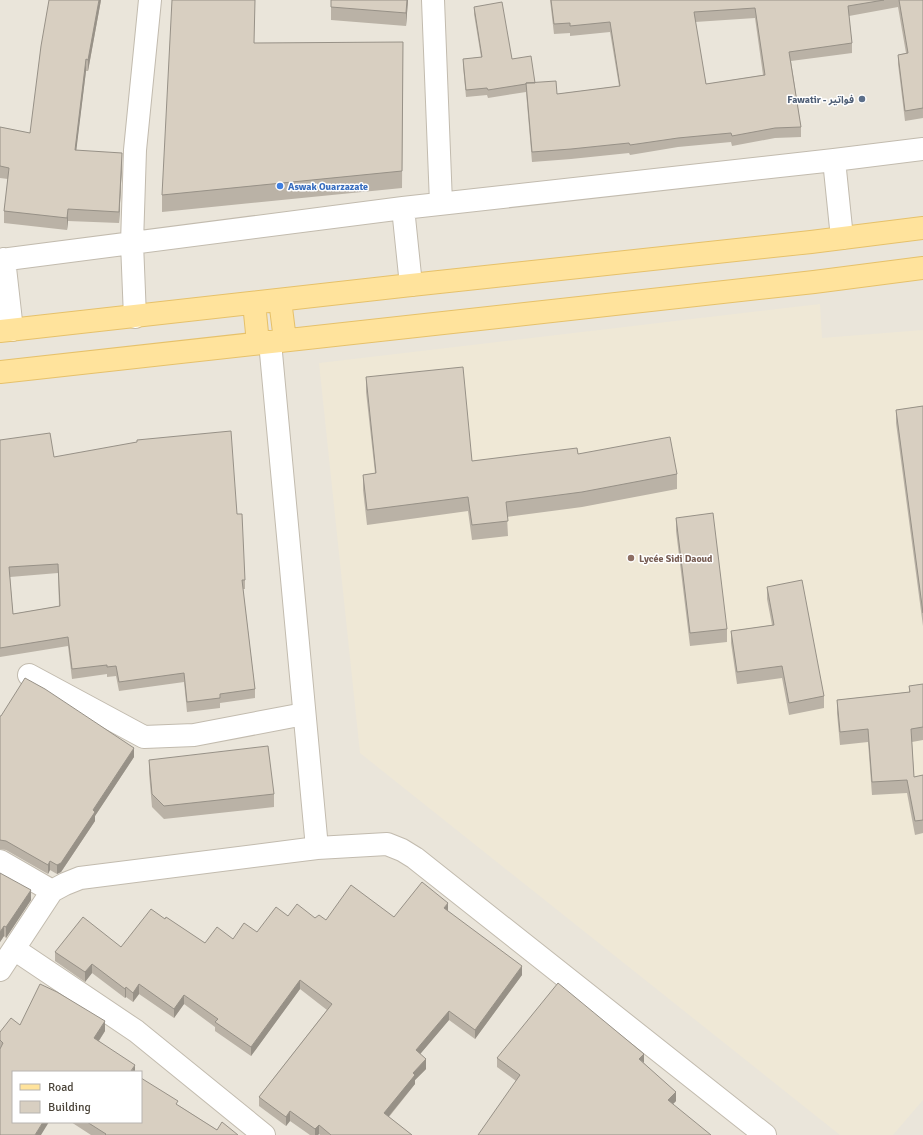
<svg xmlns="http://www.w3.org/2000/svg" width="923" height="1135" font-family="Signika,'Noto Sans Arabic',sans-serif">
<rect width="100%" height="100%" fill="#f6f3ec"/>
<path fill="#eae5da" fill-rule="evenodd" d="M0,0H923V1135H0ZM13,1072H141V1122H13Z"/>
<path fill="#efe8d6" d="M820,304L822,338L923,330V1100L893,1135H840L360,753L319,363Z"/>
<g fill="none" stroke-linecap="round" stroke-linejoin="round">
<g stroke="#c2bbae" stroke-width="24">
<path id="minor" d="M433,0L441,203
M834,160L842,238
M403,208L411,285
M4,259L12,330
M0,260L403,208L834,160L923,149
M135,317L132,243L135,150L150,0
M270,342L317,848
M29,675L144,737L194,735L304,714
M0,861L52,891
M14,949L136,1031L264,1135
M0,970L52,891L65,884L80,878L317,848L387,844L402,850L415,858L765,1135"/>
</g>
<g stroke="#e6c16a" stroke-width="24">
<path id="major" d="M280,300L285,340
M254,303L258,343
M0,331L411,285L811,242L923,228
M0,372L814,282L923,268"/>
</g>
<use href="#minor" stroke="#fff" stroke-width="22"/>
<use href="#major" stroke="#ffe39c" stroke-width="22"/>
</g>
<path fill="#bab2a6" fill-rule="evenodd" d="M101,0L88,71H86L76,150L122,164L119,223L68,221L67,230L4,223V211L8,179L0,178V127L30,133Z
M408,0L406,26L331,20V7Z
M550,0H923V118L905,121L898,64V55L906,53L898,7L849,16L852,43V53L791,61L801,127V137L775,138L732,146L731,142L678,147L630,155L629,153L571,159L532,162L526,92L488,98L487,95L466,97L463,66V59L481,57L474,14V7L512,59L535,83L557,94L619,86L610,32L570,36V33L554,34ZM755,18L763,75L706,84L695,22Z
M403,42L402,188L162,212V195Z
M366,377L472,461L578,454L677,474V489L582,507L507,517L508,536L472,540L468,511L367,525L363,490V475L375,473L366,392Z
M923,406V626L896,423V410Z
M0,440L237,514L245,580V589H243L255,689V698L220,703V708L187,712L184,682L119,691L116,676L107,677V674L72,679L68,646L0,657ZM58,573L59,606L13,614L10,577Z
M676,518L727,629V642L690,646L676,531Z
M767,587L824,696V708L789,715L782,678L737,684L731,643V631L772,625L767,599Z
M923,684V740L912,742L914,777L923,775V833L915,835L907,793L872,795L868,742L840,745L837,713V700L909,692V686Z
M0,716L134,757L95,816V821L61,872L57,874L50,870L48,874L6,850L0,849Z
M149,760L274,794V807L164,819L152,807L149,773Z
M0,873L31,900L6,938L4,936L0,942Z
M448,911L522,975L475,1039L449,1020L420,1054L426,1069L415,1080V1084L389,1117L412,1135H320L319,1134L318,1135H310L290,1121L286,1126L259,1106V1097L327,1010L300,989L251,1056L215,1031V1027L184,1004L174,1018L139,994L133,1002L126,997L125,998L92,973L85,982L55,961V952L121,947L165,919L205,943L233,939L257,932L288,916L326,920L394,917Z
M20,1025L105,1031L99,1041L135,1072H13L0,1135V1032Z
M497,1058L644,1063L676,1101L673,1104L516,1081L497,1067Z
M178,1105L217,1130L238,1135H91L71,1122H141Z"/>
<path fill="#979187" d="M99,0H101L88,71V60Z
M407,0H408L406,26V13Z
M86,59V71L75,161V150Z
M122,153V164L119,223V212Z
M68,209V221L67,230V218Z
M134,748V757L95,816V821L61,872L57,874V865Z
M50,861V870L48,874V865Z
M31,890V900L6,938V927Z
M448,903V912L444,908Z
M4,926V936L0,942V932Z
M92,964V973L85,982V972Z
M522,966V975L475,1039V1030Z
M300,980V989L251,1056V1047Z
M139,984V994L133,1002V993Z
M126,987V997L125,998V989Z
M184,995V1004L174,1018V1009Z
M449,1011V1020L416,1059V1050Z
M105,1021V1031L94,1048V1038Z
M644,1054V1063L639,1059Z
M426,1059V1069L415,1080V1084L384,1122V1113L413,1073Z
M135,1065V1072H131Z
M676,1092V1101L668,1109V1100Z
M290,1111V1121L286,1126V1117Z
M43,1122H49L41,1135H35Z
M319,1125V1134L318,1135H315V1129Z"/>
<path fill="#d8cfc1" stroke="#979187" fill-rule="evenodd" d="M49,0H99L88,60L86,59L75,150L122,153L119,212L68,209L67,218L4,211L9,168L0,166V127L30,133L41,46Z
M172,0H255L254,43L403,42L402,171L162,195Z
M331,0H407L406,13L331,7Z
M551,0H884L848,6L852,43L789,52L801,127L775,128L732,136L731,133L678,138L630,145L629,143L571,149L532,152L526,83L556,81L557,94L620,86L610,22L570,26V23L554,24ZM755,8L765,75L706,84L694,12Z
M899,0H923V108L905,111L898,55L908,53Z
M502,2L512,59L531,56L535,83H526V84L488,90L487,88L466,90L463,59L482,57L474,7Z
M463,367L472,461L577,448L578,454L670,437L677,474L582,492L506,502L508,521L472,525L468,497L367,510L363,475L376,473L366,377Z
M923,406V613L896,410Z
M231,431L237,514H242L245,580H242L255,689L220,694V698L187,702L184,673L119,682L116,666L107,667V665L72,669L68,637L0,648V440L50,433L54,457L137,442V440ZM58,564L60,606L13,614L9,567Z
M713,513L727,629L690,633L676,518Z
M802,580L824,696L789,703L782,666L737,672L731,631L774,625L767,587Z
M25,678L45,689L134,748L93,810L95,812L61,863L57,865L50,861L48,865L6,841L0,840V716H1Z
M923,684V727L911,729L914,777L923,775V820L915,821L907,780L872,782L868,729L840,732L837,700L910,692L909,686Z
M268,746L274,794L164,806L152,794L149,760Z
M0,873L31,890L6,927L4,926L0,932Z
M422,882L448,903L444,908L522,966L475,1030L449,1011L416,1050L426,1059L413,1073L415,1075L384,1113L412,1135H331L319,1125L315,1129L290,1111L286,1117L259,1097L332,1004L300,980L251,1047L215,1022L218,1019L184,995L174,1009L139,984L133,993L126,987L125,989L92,964L85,972L55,952L83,917L121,947L151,909L165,919L166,917L205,943L217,927L233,939L244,923L257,932L276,907L288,916L297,904L315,918L319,915L326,920L351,885L394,917Z
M558,983L644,1054L639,1059L676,1092L668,1100L711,1135H478L520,1075L497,1058Z
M40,984L57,992L105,1021L94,1038L135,1065L131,1071L132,1072H13V1122H43L35,1135H0V1049L3,1043L0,1040V1032L11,1018L20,1025Z
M141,1078L178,1101L176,1104L217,1130L222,1122L238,1135H105L106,1134L87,1122H141Z"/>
<circle fill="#5c6f8a" stroke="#fff" stroke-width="1.5" cx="862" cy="99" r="4"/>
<circle fill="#3f7fe0" stroke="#fff" stroke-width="1.5" cx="280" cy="186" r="4"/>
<circle fill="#8d6e63" stroke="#fff" stroke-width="1.5" cx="631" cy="558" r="4"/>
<g text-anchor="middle" stroke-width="3" stroke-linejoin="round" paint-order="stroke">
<g font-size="10" font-weight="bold" fill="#4e5e75" stroke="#fff" text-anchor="end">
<text x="854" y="103">Fawatir - فواتير</text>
</g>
<g font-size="10" font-weight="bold" fill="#366cbe" stroke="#fff" text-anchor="start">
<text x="288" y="190">Aswak Ouarzazate</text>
</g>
<g font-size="10" font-weight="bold" fill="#785e54" stroke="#fff" text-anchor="start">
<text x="639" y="562">Lycée Sidi Daoud</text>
</g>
</g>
<rect x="12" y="1071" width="130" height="52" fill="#ffffff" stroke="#b7b4b0"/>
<rect x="20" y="1084" width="20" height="6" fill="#ffe39c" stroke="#b7b4b0"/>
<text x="48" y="1091" font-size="12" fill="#4b4439">Road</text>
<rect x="20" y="1101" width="20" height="12" fill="#d8cfc1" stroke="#b7b4b0"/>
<text x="48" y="1111" font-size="12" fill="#4b4439">Building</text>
</svg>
